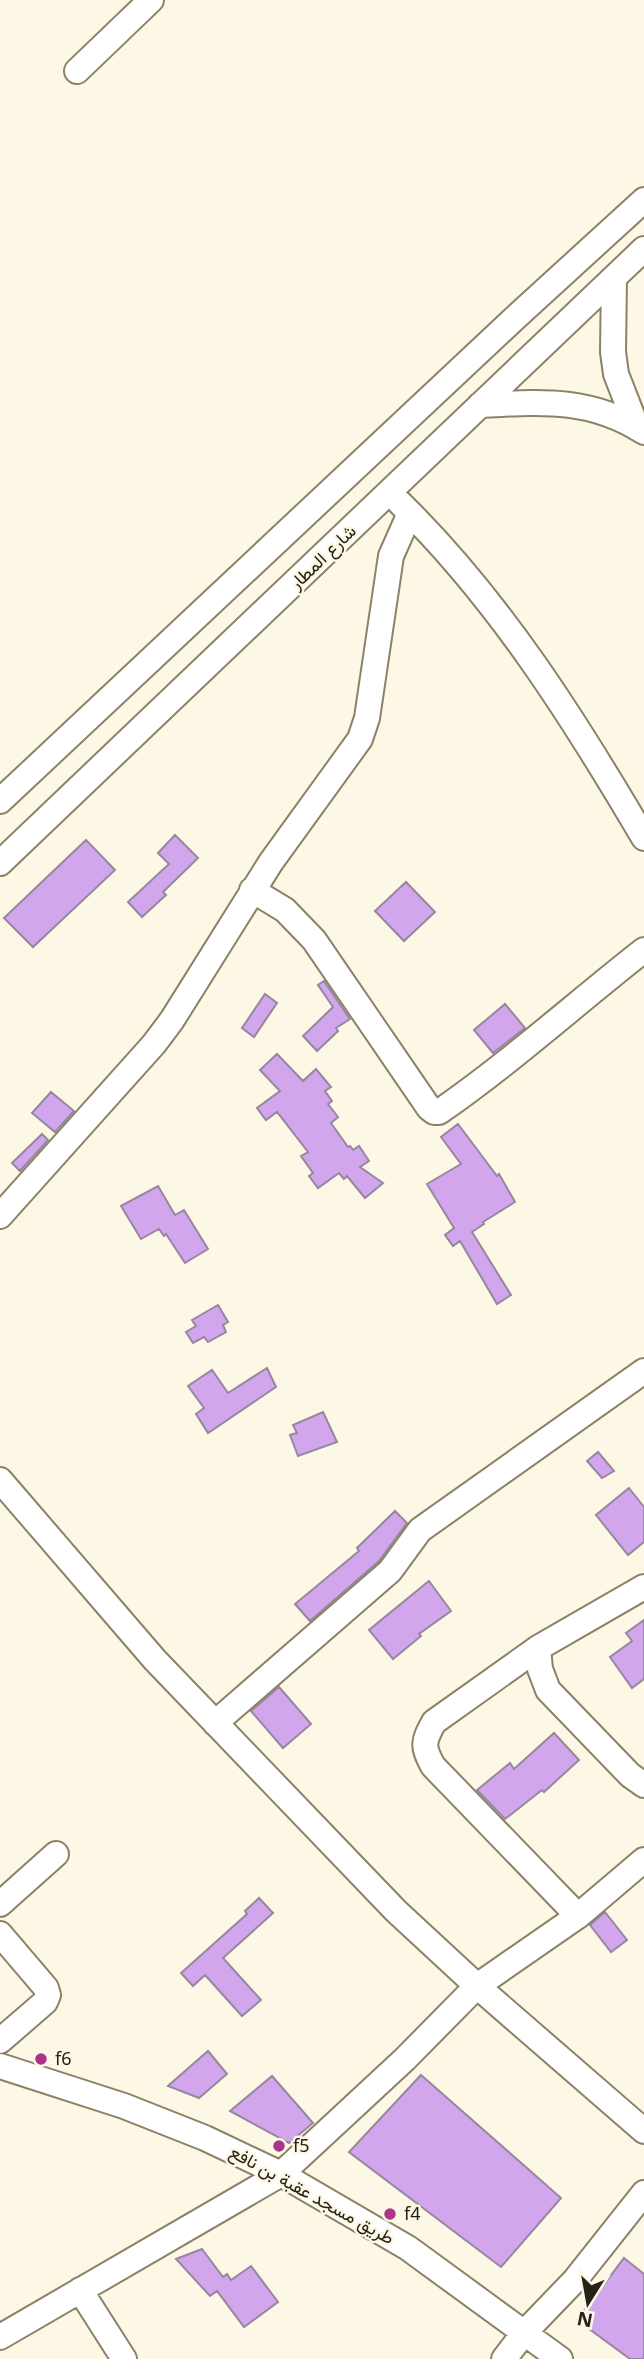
<svg xmlns="http://www.w3.org/2000/svg" width="644" height="2359" font-family="'Noto Sans',Vazirmatn,sans-serif">
<rect width="100%" height="100%" fill="#fdf7e5"/>
<path fill="#d2a6ec" stroke="#96879f" stroke-width="2" d="M175,835L198,858L163,892L166,895L142,917L128,902L169,864L158,853Z
M86,840L115,870L33,947L4,918Z
M406,882L435,912L404,941L375,911Z
M324,981L350,1019L336,1028L338,1031L317,1051L303,1036L333,1007L318,985Z
M265,994L277,1003L254,1037L242,1028Z
M505,1004L525,1028L493,1053L474,1030Z
M277,1054L303,1081L316,1069L331,1087L325,1091L332,1101L328,1104L338,1117L331,1123L348,1147L350,1146L353,1150L359,1146L369,1161L360,1167L383,1183L365,1198L347,1176L344,1179L339,1173L318,1188L309,1176L313,1173L301,1156L308,1152L277,1112L266,1120L257,1108L280,1091L260,1070Z
M51,1092L74,1111L55,1132L32,1113Z
M458,1124L497,1176L499,1174L515,1202L483,1222L484,1224L472,1232L511,1295L497,1304L460,1241L453,1246L445,1235L454,1228L427,1184L461,1164L441,1137Z
M42,1134L48,1140L20,1171L12,1163Z
M158,1186L175,1215L184,1210L208,1249L185,1263L166,1234L164,1236L159,1229L141,1239L121,1206Z
M218,1305L228,1322L223,1325L226,1332L208,1342L204,1337L193,1343L186,1332L196,1326L192,1320Z
M267,1368L276,1387L208,1433L196,1414L204,1408L188,1386L212,1370L228,1393Z
M323,1412L337,1442L298,1456L290,1435L297,1433L293,1425Z
M598,1452L614,1471L602,1478L587,1461Z
M629,1488L644,1507V1542L628,1555L596,1515Z
M395,1511L407,1523L379,1561L310,1621L295,1604L359,1551L357,1548Z
M429,1581L451,1611L419,1634L421,1636L393,1659L369,1630Z
M644,1620V1679L632,1688L610,1657L632,1641L626,1633Z
M279,1687L311,1724L283,1748L251,1711Z
M554,1733L579,1760L544,1792L542,1790L505,1819L477,1790L510,1763L514,1769Z
M259,1898L273,1913L223,1958L261,2000L242,2016L205,1975L193,1986L181,1973L247,1914L245,1911Z
M605,1912L627,1940L611,1952L590,1925Z
M208,2051L227,2074L199,2098L168,2086Z
M421,2075L561,2198L501,2267L349,2152Z
M272,2076L313,2123L289,2143L230,2111Z
M202,2249L223,2277L227,2274L231,2280L251,2266L278,2302L244,2327L217,2291L210,2296L176,2259Z
M624,2258L644,2274V2359H630L577,2320Z"/>
<g fill="none" stroke-linecap="round" stroke-linejoin="round">
<g stroke="#8b8267" stroke-width="28">
<path id="minor" d="M77,71L151,0
M614,278L613,352L616,374L637,428
M480,405C540,402 590,397 644,432
M400,503C499,600 574,719 644,838
M0,801L516,317L644,200
M0,863L644,249
M252,890L285,910L314,940L429,1108L434,1112H439C511,1062 575,1004 644,950
M0,1216L154,1044L172,1020L271,862L360,739L367,718L391,556L410,513
M0,1480L155,1660L396,1911L477,1986L644,2131
M538,1648L540,1669L548,1690L630,1775L644,1785
M215,1723L390,1571L420,1530L644,1371
M0,1904L56,1854
M578,1916L433,1766C422,1746 423,1742 434,1722L538,1648L644,1587
M0,1934L46,1988L48,1995L45,2002L0,2041
M0,2066L124,2106L205,2138L281,2174L408,2248L560,2359
M80,2290L124,2359
M0,2337L281,2174L405,2059L477,1986L578,1916L644,1860
M504,2359L524,2333L575,2280L644,2193"/>
</g>
<use href="#minor" stroke="#fff" stroke-width="24"/>
</g>
<g fill="#ac358b" stroke="#fdf7e5" stroke-width="2.5">
<circle cx="41" cy="2059" r="7"/>
<circle cx="279" cy="2146" r="7"/>
<circle cx="390" cy="2214" r="7"/>
</g>
<g text-anchor="middle" stroke-width="5" stroke-linejoin="round" paint-order="stroke">
<g font-size="18" fill="#262217" stroke="#fdf7e5">
<text transform="translate(323 557) rotate(-44)" y="6">شارع المطار</text>
<text transform="translate(312 2195) rotate(29)" y="6">طريق مسجد عقبة بن نافع</text>
</g>
<g font-size="18" fill="#262217" stroke="#fdf7e5" text-anchor="start">
<text x="55" y="2065">f6</text>
<text x="293" y="2152">f5</text>
<text x="404" y="2220">f4</text>
</g>
</g>
<g transform="translate(588 2303) rotate(191)" stroke="#fdf7e5" stroke-width="5" paint-order="stroke">
<path d="M0-5L12 26L0 18L-12 26Z" fill="#262217"/>
<text y="-10" font-size="19" font-weight="bold" text-anchor="middle" fill="#262217">N</text>
</g>
</svg>
